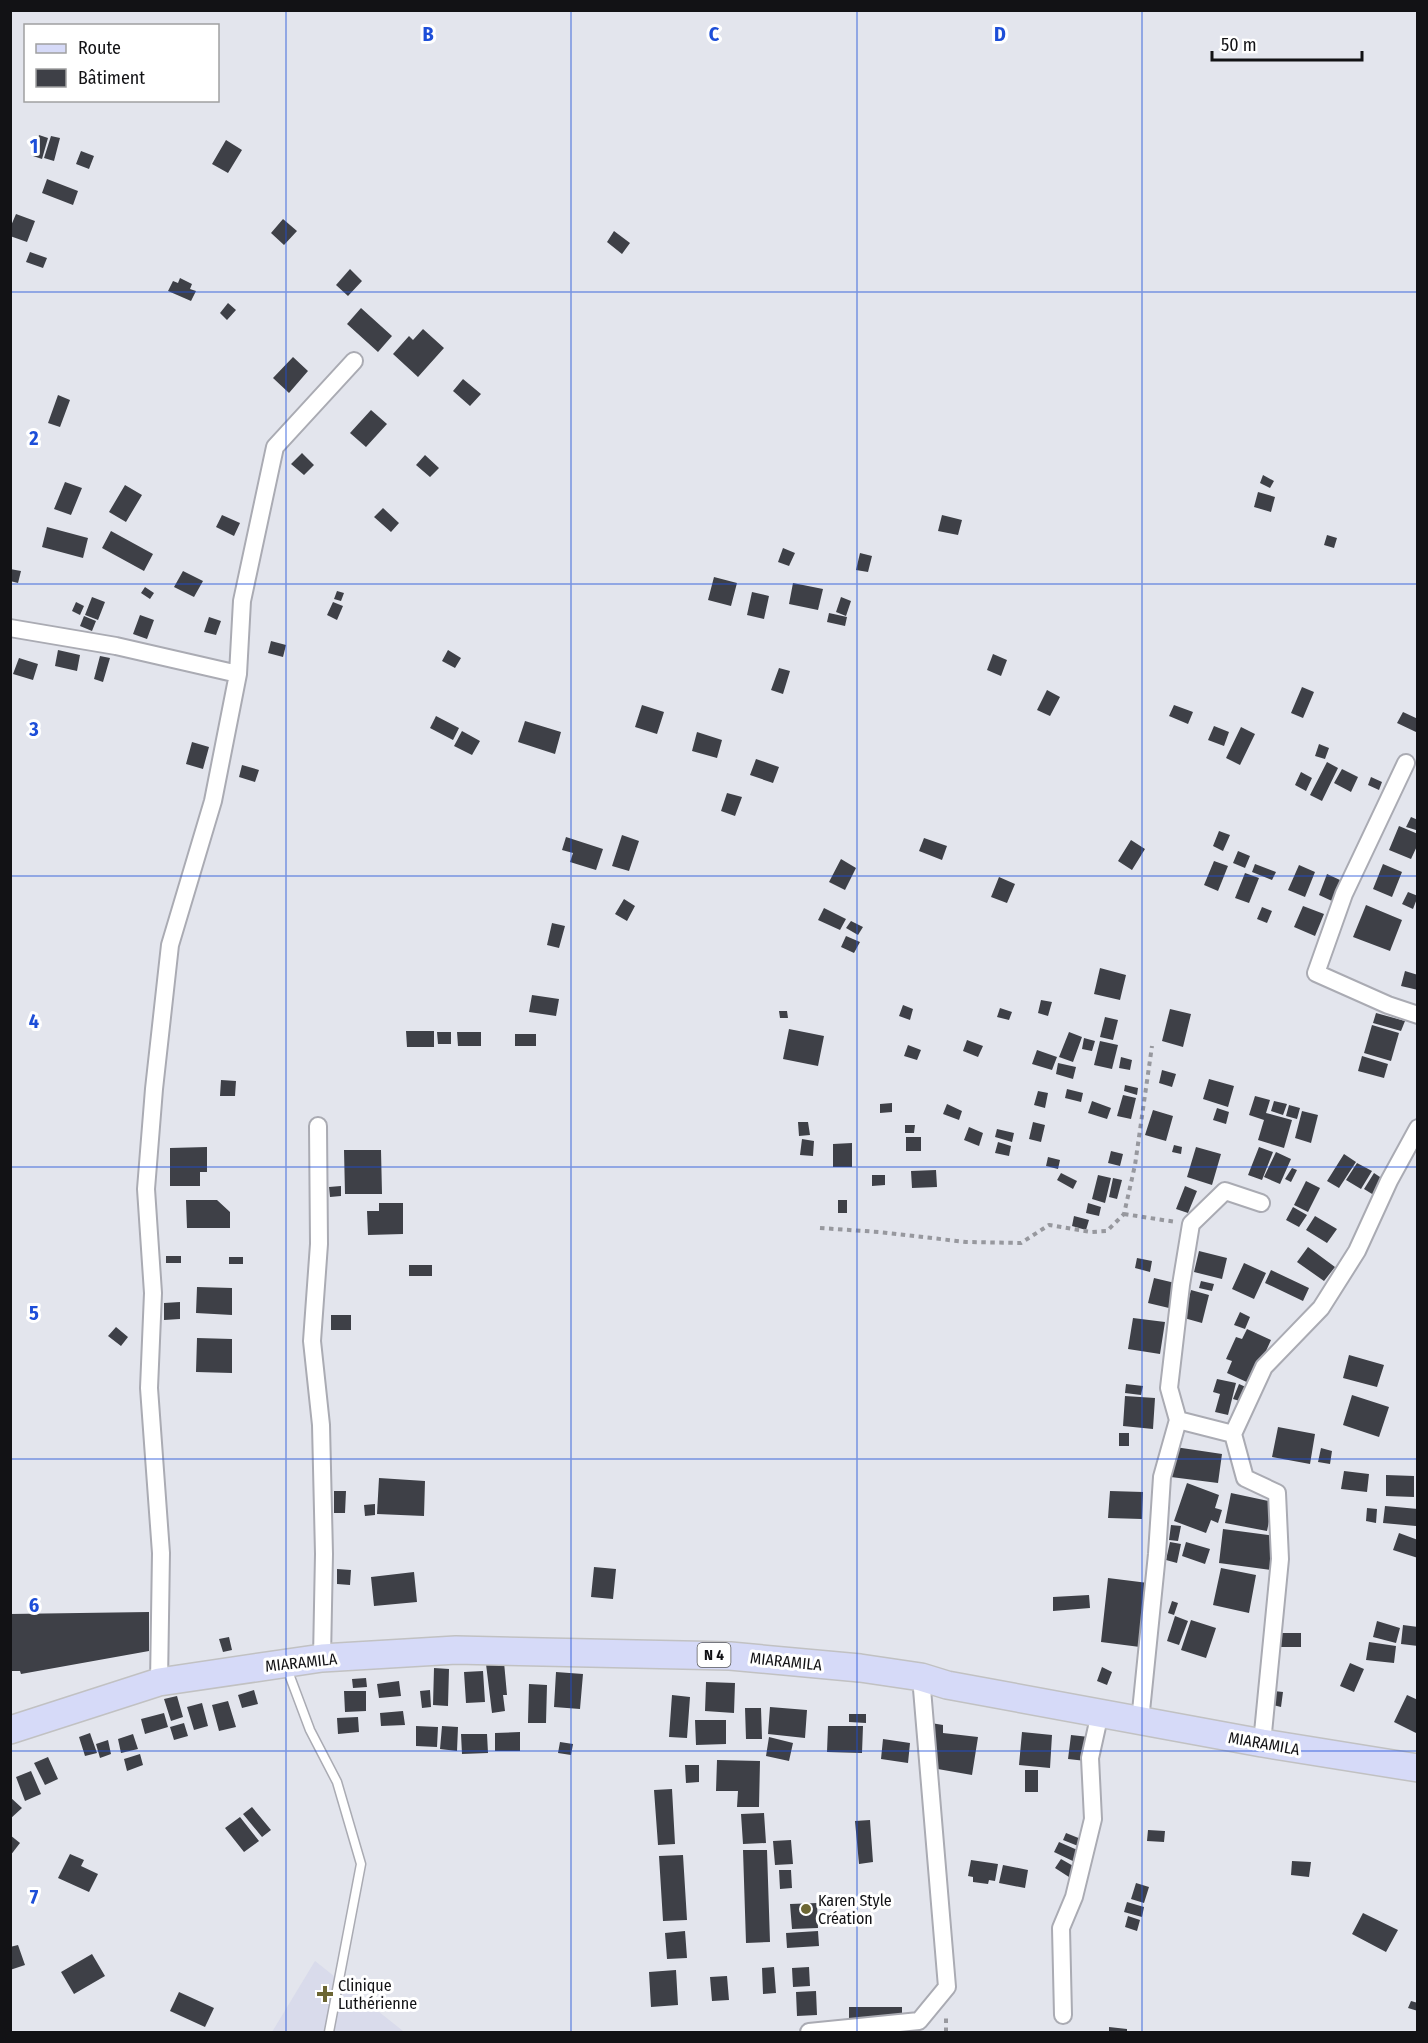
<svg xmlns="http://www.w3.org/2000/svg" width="1428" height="2043" font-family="'Fira Sans Condensed',sans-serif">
<rect width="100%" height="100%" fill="#e3e5ed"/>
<path fill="#d9dbeb" d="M315,1961L403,2031L406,2032H272Z"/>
<path fill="#3e4047" d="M39,135L48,138L42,159L33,156Z
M51,136L60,138L54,161L44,158Z
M226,140L242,150L228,173L212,164Z
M81,151L94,156L89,169L76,164Z
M47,179L78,191L73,205L42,193Z
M16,214L35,221L27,242L10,236V228Z
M283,219L297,231L284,245L271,233Z
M614,231L630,243L622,254L607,242Z
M30,252L47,258L43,268L26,262Z
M350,269L362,281L348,296L336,285Z
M180,278L192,284L190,289L196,291L191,301L168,291L173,281L178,283Z
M228,303L236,310L227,320L220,313Z
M361,308L392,336L378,352L347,324Z
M423,329L444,348L418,377L393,354L409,336L413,340Z
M293,357L308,371L289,393L273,378Z
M463,379L481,394L470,406L453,391Z
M58,395L70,400L60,427L48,423Z
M371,410L387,424L366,447L350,433Z
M302,453L314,465L304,475L291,464Z
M425,455L439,468L430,477L416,465Z
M1263,475L1274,481L1270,488L1260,483Z
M65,482L82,488L71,515L54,509Z
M125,485L142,495L126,522L109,512Z
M1258,492L1275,497L1271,512L1254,507Z
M383,508L399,523L391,532L374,517Z
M222,515L240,523L234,536L216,527Z
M942,515L962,520L958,535L938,531Z
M47,527L88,538L83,558L42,547Z
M111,531L153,554L144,571L102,548Z
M1327,535L1337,538L1334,548L1324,545Z
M783,548L795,553L789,566L778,562Z
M860,553L872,556L868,572L856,570Z
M10,569L21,571L18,583L10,581Z
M183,571L203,581L194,597L174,587Z
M714,577L737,583L731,606L708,600Z
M793,583L823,589L818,610L789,604Z
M145,587L154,593L150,599L141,593Z
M337,591L344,593L341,601L334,599Z
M752,592L769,596L764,619L747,615Z
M92,597L105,602L98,620L85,615Z
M841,597L851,601L846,616L836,612Z
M76,602L84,606L80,615L72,611Z
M333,602L343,606L337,620L327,615Z
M829,613L847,617L845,626L827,622Z
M140,615L154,620L147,639L133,634Z
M84,616L96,621L92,631L80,626Z
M209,617L221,621L216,635L204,632Z
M271,641L286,645L283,657L268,653Z
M58,650L80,655L77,671L55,666Z
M448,650L461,658L455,668L442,661Z
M993,654L1007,660L1001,676L987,670Z
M100,656L110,658L103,682L94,679Z
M19,658L38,664L33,680L13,674Z
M779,668L790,671L783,694L771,690Z
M1302,687L1314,692L1303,718L1291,713Z
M1047,690L1060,697L1050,716L1037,710Z
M642,705L664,712L657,734L635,727Z
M1174,705L1193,712L1188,724L1169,716Z
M1403,712L1418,719L1416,732L1397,723Z
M436,716L459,728L453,740L430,728Z
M525,721L561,732L555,754L518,742Z
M1214,726L1229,732L1224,746L1208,740Z
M1241,727L1255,734L1240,765L1226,758Z
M462,731L480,741L472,755L454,746Z
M697,732L722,740L717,758L692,751Z
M192,742L209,747L203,769L186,764Z
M1319,744L1329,748L1325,759L1315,756Z
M756,759L779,767L773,783L750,775Z
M1327,762L1338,768L1322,801L1310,795Z
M242,765L259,770L255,782L239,777Z
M1342,769L1358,777L1351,792L1334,783Z
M1301,772L1312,778L1306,791L1295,785Z
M1371,777L1382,782L1379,790L1368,785Z
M727,793L742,797L735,816L721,811Z
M1411,817L1418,820L1416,830L1406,827Z
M1399,826L1418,834V844L1411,859L1389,850Z
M1219,831L1230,835L1223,851L1213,846Z
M622,835L639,841L629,871L612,866Z
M566,837L603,849L596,870L570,862L573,853L562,850Z
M924,838L947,846L942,860L919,851Z
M1131,840L1145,849L1132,870L1118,861Z
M1238,851L1250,856L1245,868L1233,863Z
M841,859L856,868L845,890L829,882Z
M1214,861L1228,866L1218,891L1204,885Z
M1255,864L1276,872L1272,880L1252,872Z
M1383,864L1402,872L1392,897L1373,889Z
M1299,865L1315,872L1305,897L1288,890Z
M1245,873L1259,878L1249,903L1235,898Z
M1327,874L1340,880L1332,901L1319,895Z
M999,877L1015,884L1007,903L991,897Z
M1408,892L1418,896L1413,909L1402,904Z
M624,899L635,906L627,921L615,914Z
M1366,905L1402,920L1390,951L1353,937Z
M1303,906L1324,914L1315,936L1294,927Z
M1262,907L1272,911L1267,923L1257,919Z
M824,908L846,919L840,930L818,920Z
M851,921L863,927L858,935L846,928Z
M552,923L565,926L559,948L547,945Z
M846,936L860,942L854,953L841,947Z
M1100,968L1126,975L1120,1000L1094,994Z
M1405,971L1418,975V990L1401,986Z
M532,995L559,999L556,1016L529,1012Z
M1041,1000L1052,1002L1048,1016L1038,1013Z
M903,1005L913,1009L910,1020L899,1016Z
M1000,1008L1012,1012L1009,1020L997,1017Z
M1170,1009L1191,1014L1183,1047L1162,1041Z
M779,1011H787L788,1018H780Z
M1376,1013L1405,1021L1401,1031L1373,1023Z
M1105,1017L1118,1020L1113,1040L1100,1037Z
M1372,1025L1399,1033L1391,1061L1364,1053Z
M789,1029L824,1036L818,1066L783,1059Z
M406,1031H434V1047H407Z
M437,1032H451V1044H438Z
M457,1032H481V1046H458Z
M1069,1032L1082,1037L1073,1062L1059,1057Z
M515,1034H536V1046H515Z
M1084,1038L1095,1041L1092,1051L1082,1049Z
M967,1040L983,1046L978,1057L963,1051Z
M1100,1041L1118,1045L1112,1069L1094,1065Z
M908,1045L921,1050L917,1060L904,1056Z
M1037,1050L1057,1057L1052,1070L1032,1064Z
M1362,1056L1388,1064L1384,1078L1358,1071Z
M1121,1057L1132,1060L1130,1070L1119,1068Z
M1058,1063L1076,1067L1073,1079L1056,1074Z
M1162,1070L1176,1074L1172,1087L1159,1083Z
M1209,1079L1234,1086L1228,1107L1203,1099Z
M221,1080L236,1081L235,1096H220Z
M1125,1085L1138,1088L1137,1095L1124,1091Z
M1067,1089L1083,1093L1081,1102L1065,1098Z
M1038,1091L1048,1093L1045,1108L1034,1105Z
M1123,1095L1136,1098L1131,1119L1117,1116Z
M1255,1096L1270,1100L1266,1113L1292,1120L1284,1148L1258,1140L1264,1120L1249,1115Z
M1092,1101L1111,1108L1107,1119L1088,1113Z
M1274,1101L1287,1104L1283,1115L1271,1111Z
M892,1103V1112L880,1113V1104Z
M947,1104L962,1111L959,1120L943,1114Z
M1289,1105L1300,1108L1297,1119L1286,1116Z
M1217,1108L1229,1112L1226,1124L1213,1120Z
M1153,1110L1173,1116L1166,1141L1145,1135Z
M1302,1111L1318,1115L1311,1143L1295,1138Z
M798,1122H808L810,1135L799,1136Z
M1033,1122L1045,1125L1041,1142L1029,1139Z
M905,1125H915L914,1133H905Z
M969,1127L983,1133L979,1146L964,1140Z
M997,1129L1014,1133L1012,1142L995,1137Z
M906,1137H921V1151H906Z
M802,1139L814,1141L813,1156L800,1155Z
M998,1142L1011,1146L1009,1156L995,1153Z
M852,1143V1167H833V1144Z
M1174,1145L1182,1147L1181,1154L1172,1152Z
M207,1147V1172H200V1186H170V1148Z
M1196,1147L1221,1154L1212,1185L1187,1177Z
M1259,1147L1273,1152L1262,1180L1248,1175Z
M344,1150H381L382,1194H345Z
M1111,1151L1123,1154L1120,1166L1108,1163Z
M1276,1152L1291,1159L1280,1184L1264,1177Z
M1344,1154L1356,1162L1339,1188L1327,1181Z
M1048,1157L1060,1160L1058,1169L1046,1166Z
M1357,1163L1372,1171L1361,1189L1346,1180Z
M1292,1168L1297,1170L1291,1182L1285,1179Z
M936,1170L937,1187L912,1188L911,1171Z
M1061,1173L1077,1181L1073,1189L1057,1180Z
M1374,1173L1386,1181L1377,1197L1364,1189Z
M872,1175H885V1185L872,1186Z
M1098,1175L1111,1178L1105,1203L1092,1199Z
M1113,1178L1122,1180L1117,1199L1109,1197Z
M1306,1181L1320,1188L1308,1212L1294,1205Z
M341,1186V1196L330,1197L329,1187Z
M1185,1186L1197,1191L1188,1213L1176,1209Z
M186,1200H217L230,1212V1228H187Z
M838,1200H847V1213H838Z
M379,1203H403V1234L368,1235L367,1211H379Z
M1088,1203L1101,1207L1099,1216L1086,1213Z
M1293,1207L1307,1215L1299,1227L1286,1220Z
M1074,1216L1089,1220L1086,1230L1072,1226Z
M1315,1216L1337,1229L1327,1243L1306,1230Z
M1308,1247L1335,1267L1324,1281L1297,1262Z
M1199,1251L1227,1258L1222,1279L1194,1272Z
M166,1256H181V1263H166Z
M229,1257H243V1264H229Z
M1137,1258L1152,1261L1150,1272L1135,1268Z
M1244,1263L1266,1273L1254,1299L1232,1289Z
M409,1265H432V1276H409Z
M1271,1270L1309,1288L1303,1301L1265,1283Z
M1154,1278L1175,1283L1169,1308L1148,1303Z
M1201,1281L1214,1284L1212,1291L1199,1288Z
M197,1287L232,1288V1315L196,1313Z
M1191,1290L1209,1295L1202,1323L1184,1318Z
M180,1302V1319L164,1320V1303Z
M1240,1312L1250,1317L1245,1329L1234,1325Z
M331,1315H351V1330H331Z
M1133,1318L1165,1322L1160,1354L1128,1349Z
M116,1327L128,1337L121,1346L108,1336Z
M1247,1329L1271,1340L1251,1384L1227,1373L1232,1361L1226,1359L1236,1337L1242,1339Z
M197,1338L232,1339V1373L196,1372Z
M1349,1355L1384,1365L1377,1387L1343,1378Z
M1217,1379L1236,1383L1228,1415L1215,1412L1220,1394L1213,1392Z
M1126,1384L1143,1386L1141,1395L1125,1393Z
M1239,1384L1248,1388L1243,1402L1233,1399Z
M1352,1395L1389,1407L1379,1437L1343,1425Z
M1125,1396L1155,1398L1153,1429L1123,1426Z
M1278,1427L1315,1434L1310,1464L1272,1457Z
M1119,1433H1129V1446H1119Z
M1175,1447L1222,1454L1218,1483L1171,1477Z
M1321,1448L1332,1451L1330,1464L1318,1462Z
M1344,1471L1369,1474L1367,1492L1341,1489Z
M1386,1475L1414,1476V1497L1386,1496Z
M379,1478L425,1481L424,1516L377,1514Z
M1187,1483L1219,1495L1215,1508L1222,1510L1218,1523L1211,1520L1206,1533L1174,1521Z
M334,1491H346L345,1513H334Z
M1110,1491L1143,1492L1142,1519L1108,1518Z
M1231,1493L1273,1502L1267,1531L1225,1523Z
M375,1504V1515L365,1516L364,1505Z
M1385,1506L1418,1509L1416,1526L1383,1523Z
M1367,1508L1377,1509L1376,1523L1366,1521Z
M1171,1525L1181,1526L1178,1541L1169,1540Z
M1223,1529L1275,1536L1271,1570L1219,1563Z
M1399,1533L1418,1540V1558L1393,1550Z
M1170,1542L1181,1544L1177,1563L1166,1560Z
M1186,1542L1210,1549L1205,1564L1182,1556Z
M594,1567L616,1569L613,1599L591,1597Z
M1221,1568L1256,1575L1249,1613L1213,1605Z
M337,1569L351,1570L350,1585L337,1584Z
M414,1572L417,1602L374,1606L371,1577Z
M1108,1578L1148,1583L1140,1647L1101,1642Z
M1089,1595L1090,1608L1053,1611V1597Z
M1172,1601L1178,1603L1174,1615L1168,1613Z
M149,1612V1651L21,1674L20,1671H10V1614Z
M1175,1616L1188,1621L1179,1645L1167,1641Z
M1191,1620L1216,1628L1206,1658L1181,1650Z
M1377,1621L1400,1628L1396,1643L1373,1637Z
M1403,1625L1418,1627V1646L1401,1644Z
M1281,1633H1301V1647H1281Z
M229,1637L232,1650L223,1652L219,1639Z
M1369,1642L1396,1646L1394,1663L1366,1660Z
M504,1662L507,1695H503L505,1711L492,1713L486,1664Z
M1350,1663L1364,1669L1354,1692L1340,1686Z
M1102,1667L1112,1672L1107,1685L1097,1681Z
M434,1668L449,1669L448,1706L433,1705Z
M483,1671L485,1702L466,1703L464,1672Z
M556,1672L583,1674L580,1709L554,1707Z
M366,1678L367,1687L353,1688L352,1679Z
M399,1681L401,1696L379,1698L377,1684Z
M706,1682L735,1683L734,1713L705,1711Z
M529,1684L547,1685L546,1723H528Z
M254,1690L258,1704L242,1708L238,1695Z
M430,1690L431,1707L422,1708L420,1691Z
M344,1691H366V1711L345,1712Z
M1274,1691L1283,1692L1281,1707L1273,1705Z
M672,1695L690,1697L687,1738L669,1737Z
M1407,1695L1418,1700V1734L1394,1722Z
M177,1696L183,1717L171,1721L164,1699Z
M228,1701L236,1727L219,1731L212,1705Z
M202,1703L208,1726L194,1730L187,1707Z
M770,1707L807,1710L805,1738L768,1734Z
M745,1708H761L762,1739H746Z
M403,1711L405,1725L381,1726L380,1713Z
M164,1713L168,1727L145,1734L141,1719Z
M849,1714H866V1723L849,1722Z
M358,1717L359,1732L338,1734L337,1718Z
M695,1720H726V1744L696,1745Z
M184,1723L188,1736L174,1740L170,1727Z
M931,1723L943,1725V1733L978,1737L972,1775L932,1768Z
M416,1726L438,1727L437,1747L416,1746Z
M442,1726L458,1727L457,1751L440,1749Z
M828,1726H863L862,1753L827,1752Z
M520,1732V1751H495V1733Z
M1022,1732L1052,1735L1050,1768L1019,1765Z
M90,1733L97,1753L85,1756L79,1737Z
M133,1734L138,1749L121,1753L118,1739Z
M461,1734H487L488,1753L462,1754Z
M1071,1735L1089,1737L1086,1761L1068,1759Z
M769,1737L793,1743L789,1761L766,1756Z
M883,1739L910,1743L908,1763L881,1759Z
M108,1740L111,1754L100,1758L96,1744Z
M560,1742L573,1744L571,1755L558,1753Z
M140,1754L143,1765L127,1771L124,1759Z
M48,1757L58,1779L45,1785L34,1763Z
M717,1760L760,1761L759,1807H737L738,1791H716Z
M685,1765H699V1782L686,1783Z
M1025,1770H1038V1792H1025Z
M31,1771L41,1794L25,1801L16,1777Z
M672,1789L675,1844L658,1845L654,1790Z
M10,1797L22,1808L10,1819Z
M252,1807L271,1830L262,1837L243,1814Z
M764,1813L766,1843L743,1844L741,1814Z
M240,1817L259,1841L244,1852L225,1828Z
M870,1820L873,1862L859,1864L855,1821Z
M1148,1830L1165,1831L1164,1842L1147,1841Z
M1066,1833L1086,1841L1083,1848L1063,1840Z
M10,1835L20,1843L10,1856Z
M791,1840L793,1864L775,1865L773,1841Z
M1059,1842L1082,1852L1077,1863L1054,1852Z
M743,1850H767L770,1942L746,1943Z
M70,1854L84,1860L81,1866L98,1874L89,1892L58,1878Z
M683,1855L687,1920L663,1921L659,1856Z
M1061,1859L1075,1867L1069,1877L1055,1868Z
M971,1860L998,1864L995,1881L989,1880L988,1884L973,1882V1877L968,1876Z
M1292,1861L1311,1862L1309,1877L1291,1875Z
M1003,1865L1028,1870L1025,1888L999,1883Z
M779,1870H791L792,1888L780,1889Z
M1136,1883L1149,1887L1144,1903L1131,1899Z
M1127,1902L1144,1907L1142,1917L1124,1912Z
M817,1903L818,1928L792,1929L790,1904Z
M1363,1913L1398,1930L1386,1952L1352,1934Z
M1128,1916L1140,1920L1137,1931L1125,1927Z
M685,1931L687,1958L667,1959L665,1933Z
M818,1931L819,1946L787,1948L786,1933Z
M18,1945L25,1965L10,1970V1947Z
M92,1954L105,1976L74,1994L61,1972Z
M774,1967L776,1993L763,1994L762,1968Z
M809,1967L810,1986L793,1987L792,1968Z
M676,1970L678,2005L651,2007L649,1972Z
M727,1976L729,2000L712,2001L710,1977Z
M816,1991L817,2015L797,2016L796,1992Z
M179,1992L214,2008L205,2027L170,2011Z
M1411,2001L1418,2003V2011L1408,2008Z
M849,2007H902V2019H849Z
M1109,2027L1127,2029V2032H1109Z"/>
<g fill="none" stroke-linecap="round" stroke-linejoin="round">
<g stroke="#aaabb3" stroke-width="11">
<path id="service" d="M286,1666L310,1730L337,1782L361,1864L329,2032"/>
</g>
<g stroke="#aaabb3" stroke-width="20">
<path id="minor" d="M10,628L116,646L238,674
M1406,763L1344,894L1316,973L1388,1005L1418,1015
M318,1126L319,1244L312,1341L321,1425L324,1554L322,1658
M1233,1434L1178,1420L1169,1388L1181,1285L1191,1224L1225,1191L1261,1203
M159,1682L161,1553L149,1388L153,1293L146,1189L154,1089L170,945L213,801L238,674L242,601L275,447L354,361
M1140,1721L1157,1554L1162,1477L1178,1420
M1262,1743L1280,1559L1277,1493L1245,1478L1233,1434L1264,1367L1321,1308L1357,1251L1389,1181L1418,1128
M1063,2015L1061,1928L1074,1897L1093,1819L1090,1758L1100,1713
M809,2032L919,2021L947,1987L921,1677"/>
</g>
<g stroke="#c1c1c2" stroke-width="30">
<path id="primary" d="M10,1730L159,1682L322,1658L456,1650L730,1656L860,1668L921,1677L947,1685L1262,1743L1418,1768"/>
</g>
<path stroke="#97989e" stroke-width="4" stroke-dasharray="4.5 4.5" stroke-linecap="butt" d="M1124,1214L1176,1222
M820,1228L879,1232L966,1242L1021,1243L1049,1225L1091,1232L1107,1231L1124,1214L1135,1165L1152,1046
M946,2032V2018"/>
<use href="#service" stroke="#fff" stroke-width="8"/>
<use href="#minor" stroke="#fff" stroke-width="16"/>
<use href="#primary" stroke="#d6daf8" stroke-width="27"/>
</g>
<path fill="none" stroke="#1d4ed8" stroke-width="1.5" stroke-opacity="0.55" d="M286,10V2032M571,10V2032M857,10V2032M1142,10V2032M10,292H1418M10,584H1418M10,876H1418M10,1167H1418M10,1459H1418M10,1751H1418"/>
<g fill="#6c6633" stroke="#fff" stroke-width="2">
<circle cx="806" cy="1909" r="6"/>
<path d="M322 1985h6v6h6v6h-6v6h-6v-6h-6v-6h6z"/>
</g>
<g text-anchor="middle" stroke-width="6" stroke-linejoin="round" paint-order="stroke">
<rect fill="#fff" stroke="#59595b" stroke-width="1.5" x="697.5" y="1643" width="33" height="24" rx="4.5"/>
<g font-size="15" font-weight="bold" fill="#121215">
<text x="714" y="1660">N 4</text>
</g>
<g font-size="16" fill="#121215" stroke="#fff">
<text transform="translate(786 1661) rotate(6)" y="6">MIARAMILA</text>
<text transform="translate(301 1662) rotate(-6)" y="6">MIARAMILA</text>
<text transform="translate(1264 1743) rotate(10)" y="6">MIARAMILA</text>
</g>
<g font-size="16" fill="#121215" stroke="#fff" text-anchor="start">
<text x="818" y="1906">Karen Style<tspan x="818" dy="18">Création</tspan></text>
<text x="338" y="1991">Clinique<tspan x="338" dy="18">Luthérienne</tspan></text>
</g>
</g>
<g font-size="20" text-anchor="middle" font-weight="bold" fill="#1d4ed8" stroke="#fff" stroke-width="6" stroke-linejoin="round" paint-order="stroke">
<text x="428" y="41">B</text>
<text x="714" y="41">C</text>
<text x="1000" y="41">D</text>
<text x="34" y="153">1</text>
<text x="34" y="445">2</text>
<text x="34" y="736">3</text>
<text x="34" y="1028">4</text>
<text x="34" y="1320">5</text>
<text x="34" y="1612">6</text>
<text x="34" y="1904">7</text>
</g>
<rect width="1428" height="2043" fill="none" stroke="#121215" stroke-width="24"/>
<rect x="24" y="24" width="195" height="78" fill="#ffffff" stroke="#a0a0a1" stroke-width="1.5"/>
<rect x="36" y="44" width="30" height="9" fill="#d6daf8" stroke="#a0a0a1" stroke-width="1.5"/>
<text x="78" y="54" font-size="18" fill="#121215">Route</text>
<rect x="36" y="69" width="30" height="18" fill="#3e4047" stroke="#a0a0a1" stroke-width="1.5"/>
<text x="78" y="84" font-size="18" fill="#121215">Bâtiment</text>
<path d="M1212 51v9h150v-9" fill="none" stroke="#121215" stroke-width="3"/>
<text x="1221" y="51" font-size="18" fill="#121215" stroke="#ffffff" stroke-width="4.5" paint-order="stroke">50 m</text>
</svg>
